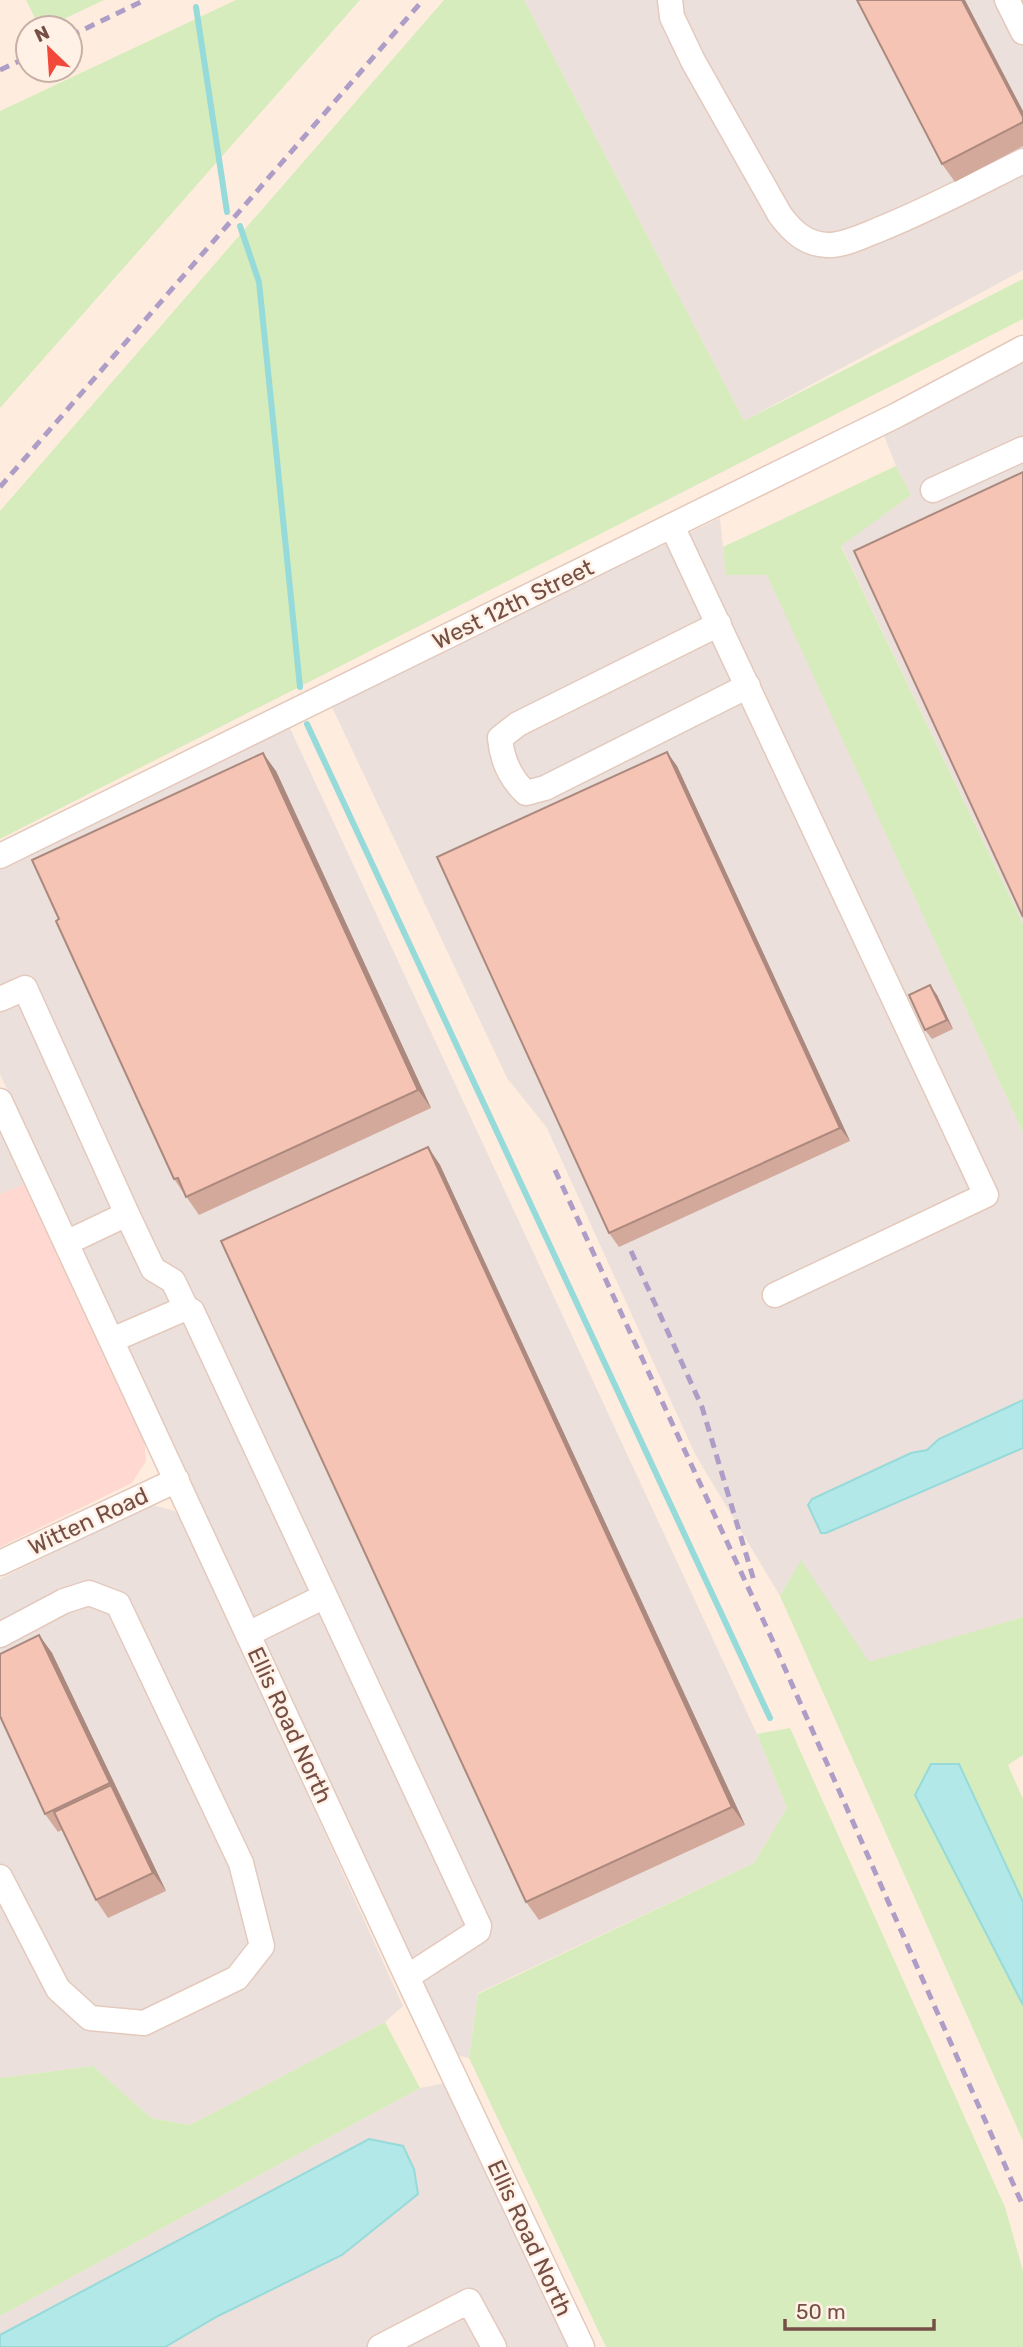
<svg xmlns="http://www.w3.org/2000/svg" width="1023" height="2347" font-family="Rubik,sans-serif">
<rect width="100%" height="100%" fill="#feedde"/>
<path fill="#ffd8d1" d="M27,1183L144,1437L146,1461L132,1483L0,1547V1194Z"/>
<path fill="#ebe0db" d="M524,0H1023V270L744,421Z
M1023,359V924L841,545L911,495L896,466L883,433Z
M720,518L726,575L767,574L1023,1133V1617L869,1663L801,1561L780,1596L695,1454L547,1128L507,1078L331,705Z
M288,724L757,1734L787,1808L754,1863L478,1993L469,2058L455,2055L0,1074V865Z
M0,1127L27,1183L0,1194Z
M152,1505L175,1511L185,1524L403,2006L385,2022L190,2125L151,2118L93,2066L0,2078V1579Z
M445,2083L570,2347H0V2316L420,2088Z"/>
<path fill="#d6ecbc" d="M26,0H104L45,28H40Z
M236,0H360L0,408V111Z
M444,0H524L744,421L1023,279V319L0,839V511Z
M896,466L911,495L841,546L1023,924V1133L767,575H726L723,547Z
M801,1560L869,1662L1023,1617V1755L1008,1765L1023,1799V1902L959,1765L915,1795L1023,2005V2141L780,1596Z
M790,1728L1005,2207L1023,2271V2347H606L469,2058L478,1994L754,1863L787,1808L757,1734Z
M385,2022L420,2088L0,2316V2078L93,2066L151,2118L190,2125Z"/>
<path fill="#b2e8e8" stroke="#97dada" stroke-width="2" d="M1023,1400V1448L826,1533H821L808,1505L812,1499L911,1453L927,1450L939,1439Z
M931,1764H959L1023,1902V2005L915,1795Z
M369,2139L403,2146L414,2169L418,2194L342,2255L218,2316L165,2347H0V2335Z"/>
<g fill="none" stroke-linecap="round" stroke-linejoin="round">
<path stroke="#97dada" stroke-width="6" d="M196,7L227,212
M240,226L259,282L300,687
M307,724L770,1718"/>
<g stroke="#e4c9bd" stroke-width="27">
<path id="minor" d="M670,0L672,17L693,61L780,215C792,231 805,244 827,245C843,246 863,236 878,230C928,210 975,185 1023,161
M1007,0L1023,32
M933,490L1023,449
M672,526L986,1195L775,1295
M719,624L518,724L500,738C502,761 510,778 526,793L545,788L748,686
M0,856L897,415L1023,348
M0,999L25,988L127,1214L66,1243
M0,1101L407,1977L582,2347
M127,1214L153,1269L173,1281L186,1308
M112,1340L186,1308L192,1311L479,1926L478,1931L407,1977
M0,1563L177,1480
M248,1634L325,1596
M0,1635L64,1601L89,1593L118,1604L241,1863L262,1946L237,1978L144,2023L90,2018L58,1989L0,1877
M380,2347L469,2301L494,2347"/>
</g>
<use href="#minor" stroke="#fff" stroke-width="24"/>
<path stroke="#ae9dc7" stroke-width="5" stroke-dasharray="10 7" stroke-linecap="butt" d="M70,36L145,0
M0,70L28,57
M0,487L423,0
M555,1170L771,1637L1023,2206
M631,1251L702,1407L755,1584"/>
</g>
<path fill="#d3a99b" d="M1023,111V146L955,182L942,164Z
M677,766L850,1141L619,1247L609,1233Z
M276,771L431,1108L199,1215L174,1179Z
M937,995L953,1029L932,1039L925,1030Z
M428,1147L440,1165L745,1825L539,1920L526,1902Z
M39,1635L52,1653L166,1891L108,1918L96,1900L62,1830L58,1832L45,1814Z"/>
<path fill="#ac897e" d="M962,0H965L1023,111V117Z
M667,752L677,766L850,1141L840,1128Z
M263,753L276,771L431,1108L418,1090Z
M930,985L937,995L953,1029L947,1020Z
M428,1147L440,1165L745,1825L732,1807Z
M39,1635L52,1653L166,1891L153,1873Z"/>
<path fill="#f5c4b4" stroke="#ac897e" stroke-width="2" d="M857,0H962L1023,117V122L942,164Z
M1023,472V917L854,551Z
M667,752L840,1128L609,1233L437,857Z
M263,753L418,1090L186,1197L178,1178L174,1179L56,921L59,919L32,860Z
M930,985L947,1020L925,1030L909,995Z
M428,1147L732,1807L526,1902L221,1241Z
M39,1635L110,1783L45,1814L0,1716V1654Z
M111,1785L153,1873L96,1900L54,1812Z"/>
<g text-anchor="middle" stroke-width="5" stroke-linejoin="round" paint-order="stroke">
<g font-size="23" fill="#754f45" stroke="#fff1e6">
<text transform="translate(513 604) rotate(-26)" y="8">West 12th Street</text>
<text transform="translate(88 1521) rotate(-25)" y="8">Witten Road</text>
<text transform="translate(290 1725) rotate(65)" y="8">Ellis Road North</text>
<text transform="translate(530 2238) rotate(65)" y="8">Ellis Road North</text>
</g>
</g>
<g transform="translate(49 49) rotate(335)"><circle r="33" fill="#fff1e6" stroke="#c8b0a6" stroke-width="2"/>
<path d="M0-5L12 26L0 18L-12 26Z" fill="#f1483a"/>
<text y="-10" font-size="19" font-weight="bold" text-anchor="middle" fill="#754f45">N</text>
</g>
<path d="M785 2319v10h149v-10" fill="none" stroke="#754f45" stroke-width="3.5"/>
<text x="796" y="2319" font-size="21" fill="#754f45" stroke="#fff1e6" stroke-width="5" paint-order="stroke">50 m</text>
</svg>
